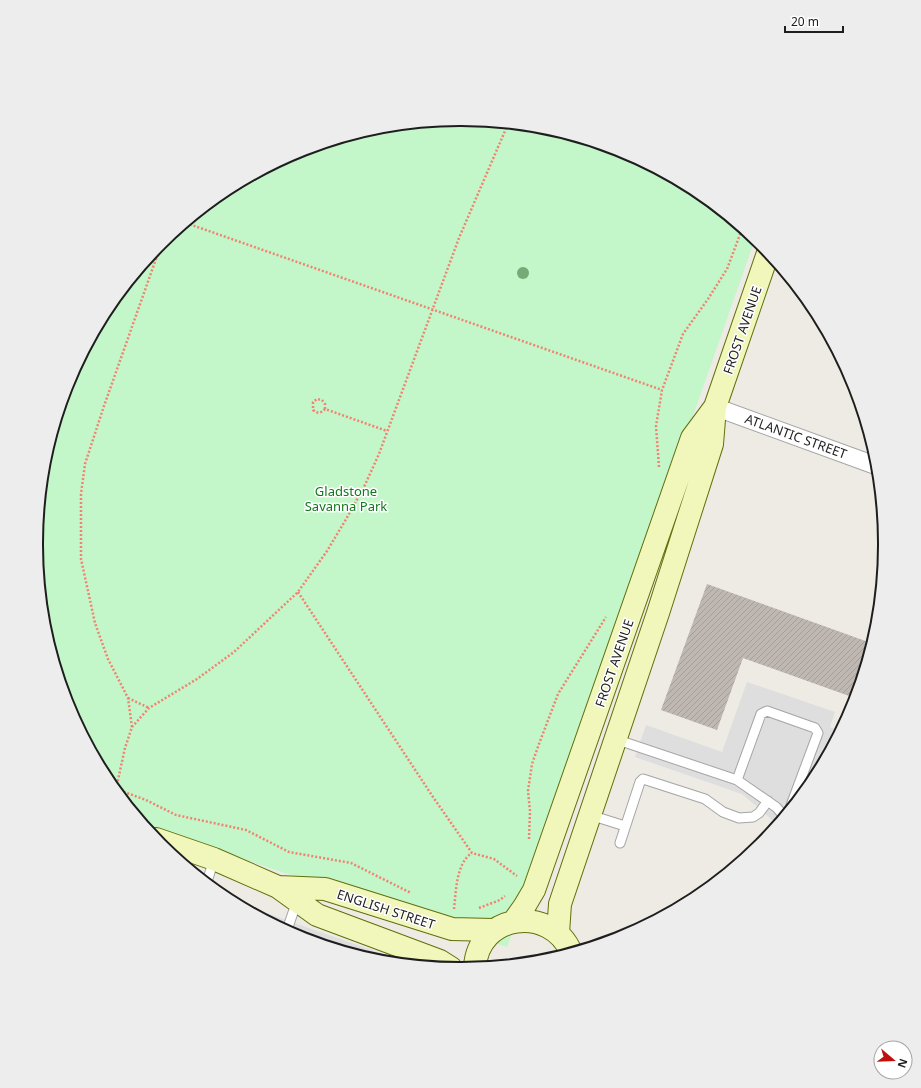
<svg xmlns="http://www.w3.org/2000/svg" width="921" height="1088" font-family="'Noto Sans',sans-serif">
<defs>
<pattern id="building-hatch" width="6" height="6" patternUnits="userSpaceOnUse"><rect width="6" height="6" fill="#bfb7b1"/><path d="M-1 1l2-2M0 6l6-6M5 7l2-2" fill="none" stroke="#a49d98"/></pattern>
</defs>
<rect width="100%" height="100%" fill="#eeebe4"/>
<path fill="#c3f6c9" d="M461,120L544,128L623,152L697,191L755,239L507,947L147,827L107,780L68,706L44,627L36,544L44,461L68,381L108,308L160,244L225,191L298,152L378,128Z"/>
<path fill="#dedede" d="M747,682L835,712L830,727L840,731L813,780L777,824L742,794L635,757L646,725L722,752Z
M263,912L409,963L377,960L298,936L262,917Z"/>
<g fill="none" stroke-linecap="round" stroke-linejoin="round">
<path stroke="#a7cdda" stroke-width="6" d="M685,188L686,185"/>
</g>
<path fill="url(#building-hatch)" d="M707,584L871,643L852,697L743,658L717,730L661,710Z"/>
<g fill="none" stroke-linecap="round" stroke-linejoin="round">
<g stroke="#a5a5a5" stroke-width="11">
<path id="lane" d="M615,739L737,780L776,807L784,816
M737,780L761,714L767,711L815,728L818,733L790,808
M590,815L625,826
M620,843L640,782L643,779L705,799L723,812L739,818L753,817L759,813L768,801
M207,882L214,859
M287,930L297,901"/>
</g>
<g stroke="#a5a5a5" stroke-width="19">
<path id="street" d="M715,407L877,466"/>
</g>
<g stroke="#616f0b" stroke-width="24">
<path id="secondary" d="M156,839L214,859L278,887L317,915L440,961L451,968
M278,887L325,889L452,929L493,930
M514,921L524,907L534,890L692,438L715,407
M558,933L560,904L658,613L712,444L715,407L768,253
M475,967C478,914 550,904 571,952"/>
</g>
<path stroke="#f28372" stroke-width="2.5" stroke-dasharray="2 2" stroke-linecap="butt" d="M186,223L662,390
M325,409V404L322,400L317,399L313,402V410C318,414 321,413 325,409L387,431
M659,467L656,426L662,390L683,334L708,299L727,269L742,229
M298,592L433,797L472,853L494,859L517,876
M128,698L149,708
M132,727L128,698L108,659L95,623L81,559V494L85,464L104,406L162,242
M116,789L146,800L176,815L246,830L289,852L351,863L411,893
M116,789L125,748L132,727L149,708L197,679L234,652L298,592L327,551L345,521L364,487L379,454L459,238L508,124
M529,839L530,811L528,791L532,764L539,744L558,694L606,617
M479,908L500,900L505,896
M454,909C456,892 456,863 472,853"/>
<use href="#lane" stroke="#fff" stroke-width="9"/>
<use href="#street" stroke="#fff" stroke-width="17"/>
<use href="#secondary" stroke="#f1f6bb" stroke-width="22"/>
</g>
<circle fill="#74ab77" cx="523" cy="273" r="6"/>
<g text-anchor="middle" stroke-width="3" stroke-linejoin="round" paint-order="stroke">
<g font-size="13" fill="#1e1e1e" stroke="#fff">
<text transform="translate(742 330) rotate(-71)" y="5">FROST AVENUE</text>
<text transform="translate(796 436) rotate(20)" y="5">ATLANTIC STREET</text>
<text transform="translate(614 663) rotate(-71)" y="5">FROST AVENUE</text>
<text transform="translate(386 909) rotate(18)" y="5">ENGLISH STREET</text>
</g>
<g font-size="13" fill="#11761d" stroke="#fff">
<text x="346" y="496">Gladstone<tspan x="346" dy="15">Savanna Park</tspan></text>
</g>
</g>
<path d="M0 0H921V1088H0ZM460 126H461A417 417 0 0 1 878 543V545A417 417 0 0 1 461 962H460A417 417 0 0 1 43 545V543A417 417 0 0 1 460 126Z" fill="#ededed" fill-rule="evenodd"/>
<path fill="none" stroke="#1e1e1e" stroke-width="2" d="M460 126H461A417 417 0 0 1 878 543V545A417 417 0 0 1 461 962H460A417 417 0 0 1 43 545V543A417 417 0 0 1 460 126Z"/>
<g transform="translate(893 1060) rotate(109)"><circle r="19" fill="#ffffff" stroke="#a5a5a5"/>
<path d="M0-3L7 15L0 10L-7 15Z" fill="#c1100b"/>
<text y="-6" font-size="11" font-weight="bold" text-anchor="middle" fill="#1e1e1e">N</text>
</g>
<path d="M785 26v6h58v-6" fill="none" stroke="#1e1e1e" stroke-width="2"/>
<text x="791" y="26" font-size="12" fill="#1e1e1e" stroke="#ffffff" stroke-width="3" paint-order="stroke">20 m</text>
</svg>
